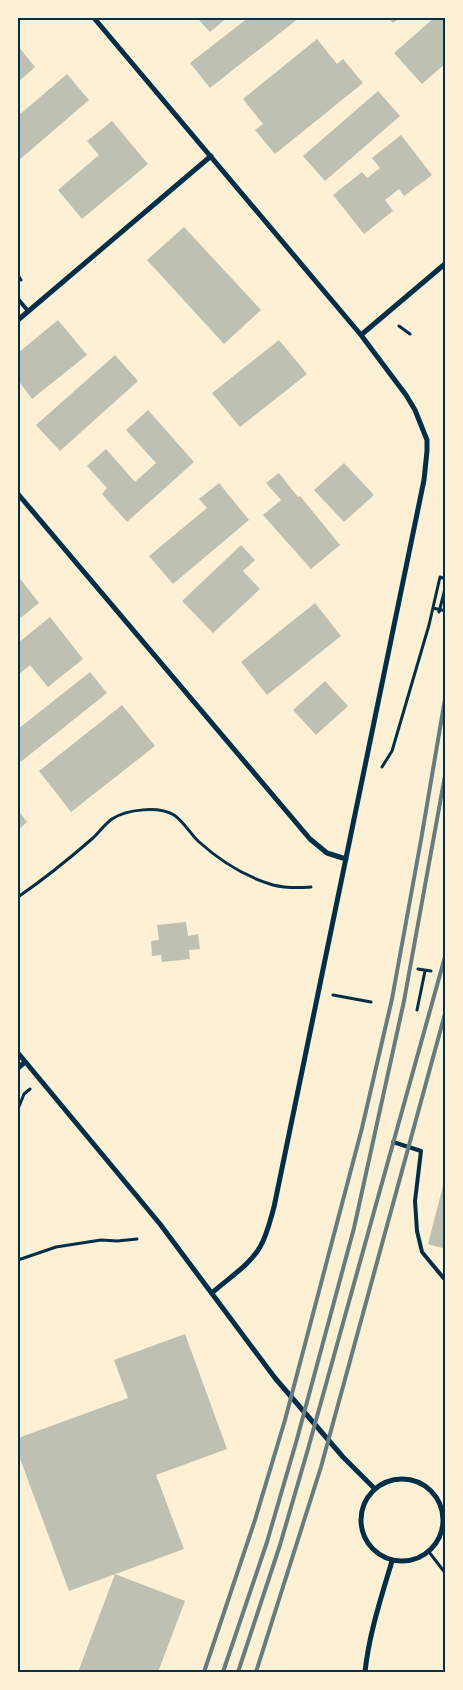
<svg xmlns="http://www.w3.org/2000/svg" width="463" height="1690" font-family="'Public Sans',sans-serif">
<rect width="100%" height="100%" fill="#fdf0d5"/>
<path fill="#bec0b2" d="M197,18H227L210,32Z
M248,18H299L210,88L190,63Z
M388,18H400L393,23Z
M434,18H446V63L422,84L394,53Z
M317,39L337,64L343,59L363,83L275,154L255,130L263,124L243,99Z
M18,46L35,67L18,82Z
M67,74L89,100L18,161V116Z
M378,91L400,116L325,181L303,156Z
M112,121L148,164L82,219L58,190L99,155L87,141Z
M401,135L432,175L404,196L399,189L385,200L393,211L364,234L333,195L362,172L367,178L380,168L372,158Z
M184,227L261,310L224,344L147,260Z
M58,320L87,355L32,399L18,380V353Z
M279,340L307,374L240,427L212,393Z
M115,355L138,381L60,451L36,425Z
M148,410L194,462L127,522L102,494L107,488L87,466L106,449L135,482L156,463L126,430Z
M344,463L374,495L344,522L314,490Z
M279,473L298,497L300,496L340,545L311,569L263,515L281,500L266,483Z
M219,483L249,520L173,584L149,556L207,508L199,499Z
M241,545L255,560L243,571L260,589L213,633L182,601Z
M18,576L39,603L18,620Z
M315,603L341,636L267,695L241,662Z
M50,617L83,659L48,687L30,665L18,675V643Z
M90,672L107,693L18,764V729Z
M325,681L348,706L316,735L293,710Z
M122,705L155,746L71,812L39,771Z
M18,810L27,822L18,830Z
M186,922L188,936L198,934L200,949L189,950L190,959L162,962L161,955L152,956L151,941L159,940L157,925Z
M445,1178H446V1249L428,1244Z
M185,1334L227,1449L156,1475L184,1549L69,1591L18,1453V1438L128,1398L114,1360Z
M115,1574L185,1601L158,1672H78Z"/>
<g fill="none" stroke-linecap="round" stroke-linejoin="round">
<path stroke="#003049" stroke-width="3" d="M18,275L21,280
M399,326L410,334
M433,608L446,611
M439,612L446,585
M382,767L392,751L429,625L440,577L446,579
M18,897C44,879 69,859 93,838C99,832 105,824 112,819C127,809 159,806 174,815C183,821 190,833 198,841C219,860 246,877 273,885C285,888 299,888 311,887
M418,969L431,971
M333,995L371,1002
M417,1010L425,971
M18,1109L24,1094L30,1089
M18,1260L56,1247L101,1240L117,1241L137,1239
M429,1552L446,1574"/>
<path stroke="#003049" stroke-width="4" d="M18,299L28,311
M393,1142L421,1151L415,1201L417,1231L422,1252L446,1281"/>
<path stroke="#003049" stroke-width="5" d="M94,18L361,335L406,395L415,410L427,440V451L424,480L274,1207C270,1221 267,1235 260,1247C249,1266 227,1279 212,1293
M18,320L211,156
M361,335L446,263
M18,494L310,839L327,853L346,859
M18,1053L160,1224L275,1378L343,1457L375,1489
M18,1068L25,1062
M361 1520a41 41 0 1 1 82 0a41 41 0 1 1-82 0Z
M365,1672C369,1634 381,1598 392,1561"/>
<path stroke="#657d81" stroke-width="4" d="M204,1672L255,1520L285,1420L362,1128L392,999L421,840L446,693
M223,1672L267,1542L297,1439L354,1228L404,1001L446,770
M238,1672L280,1545L308,1449L446,953
M256,1672L321,1467L446,1010"/>
</g>
<rect width="463" height="1690" fill="none" stroke="#fdf0d5" stroke-width="38"/>
<rect x="19" y="19" width="425" height="1652" fill="none" stroke="#003049" stroke-width="2"/>
</svg>
